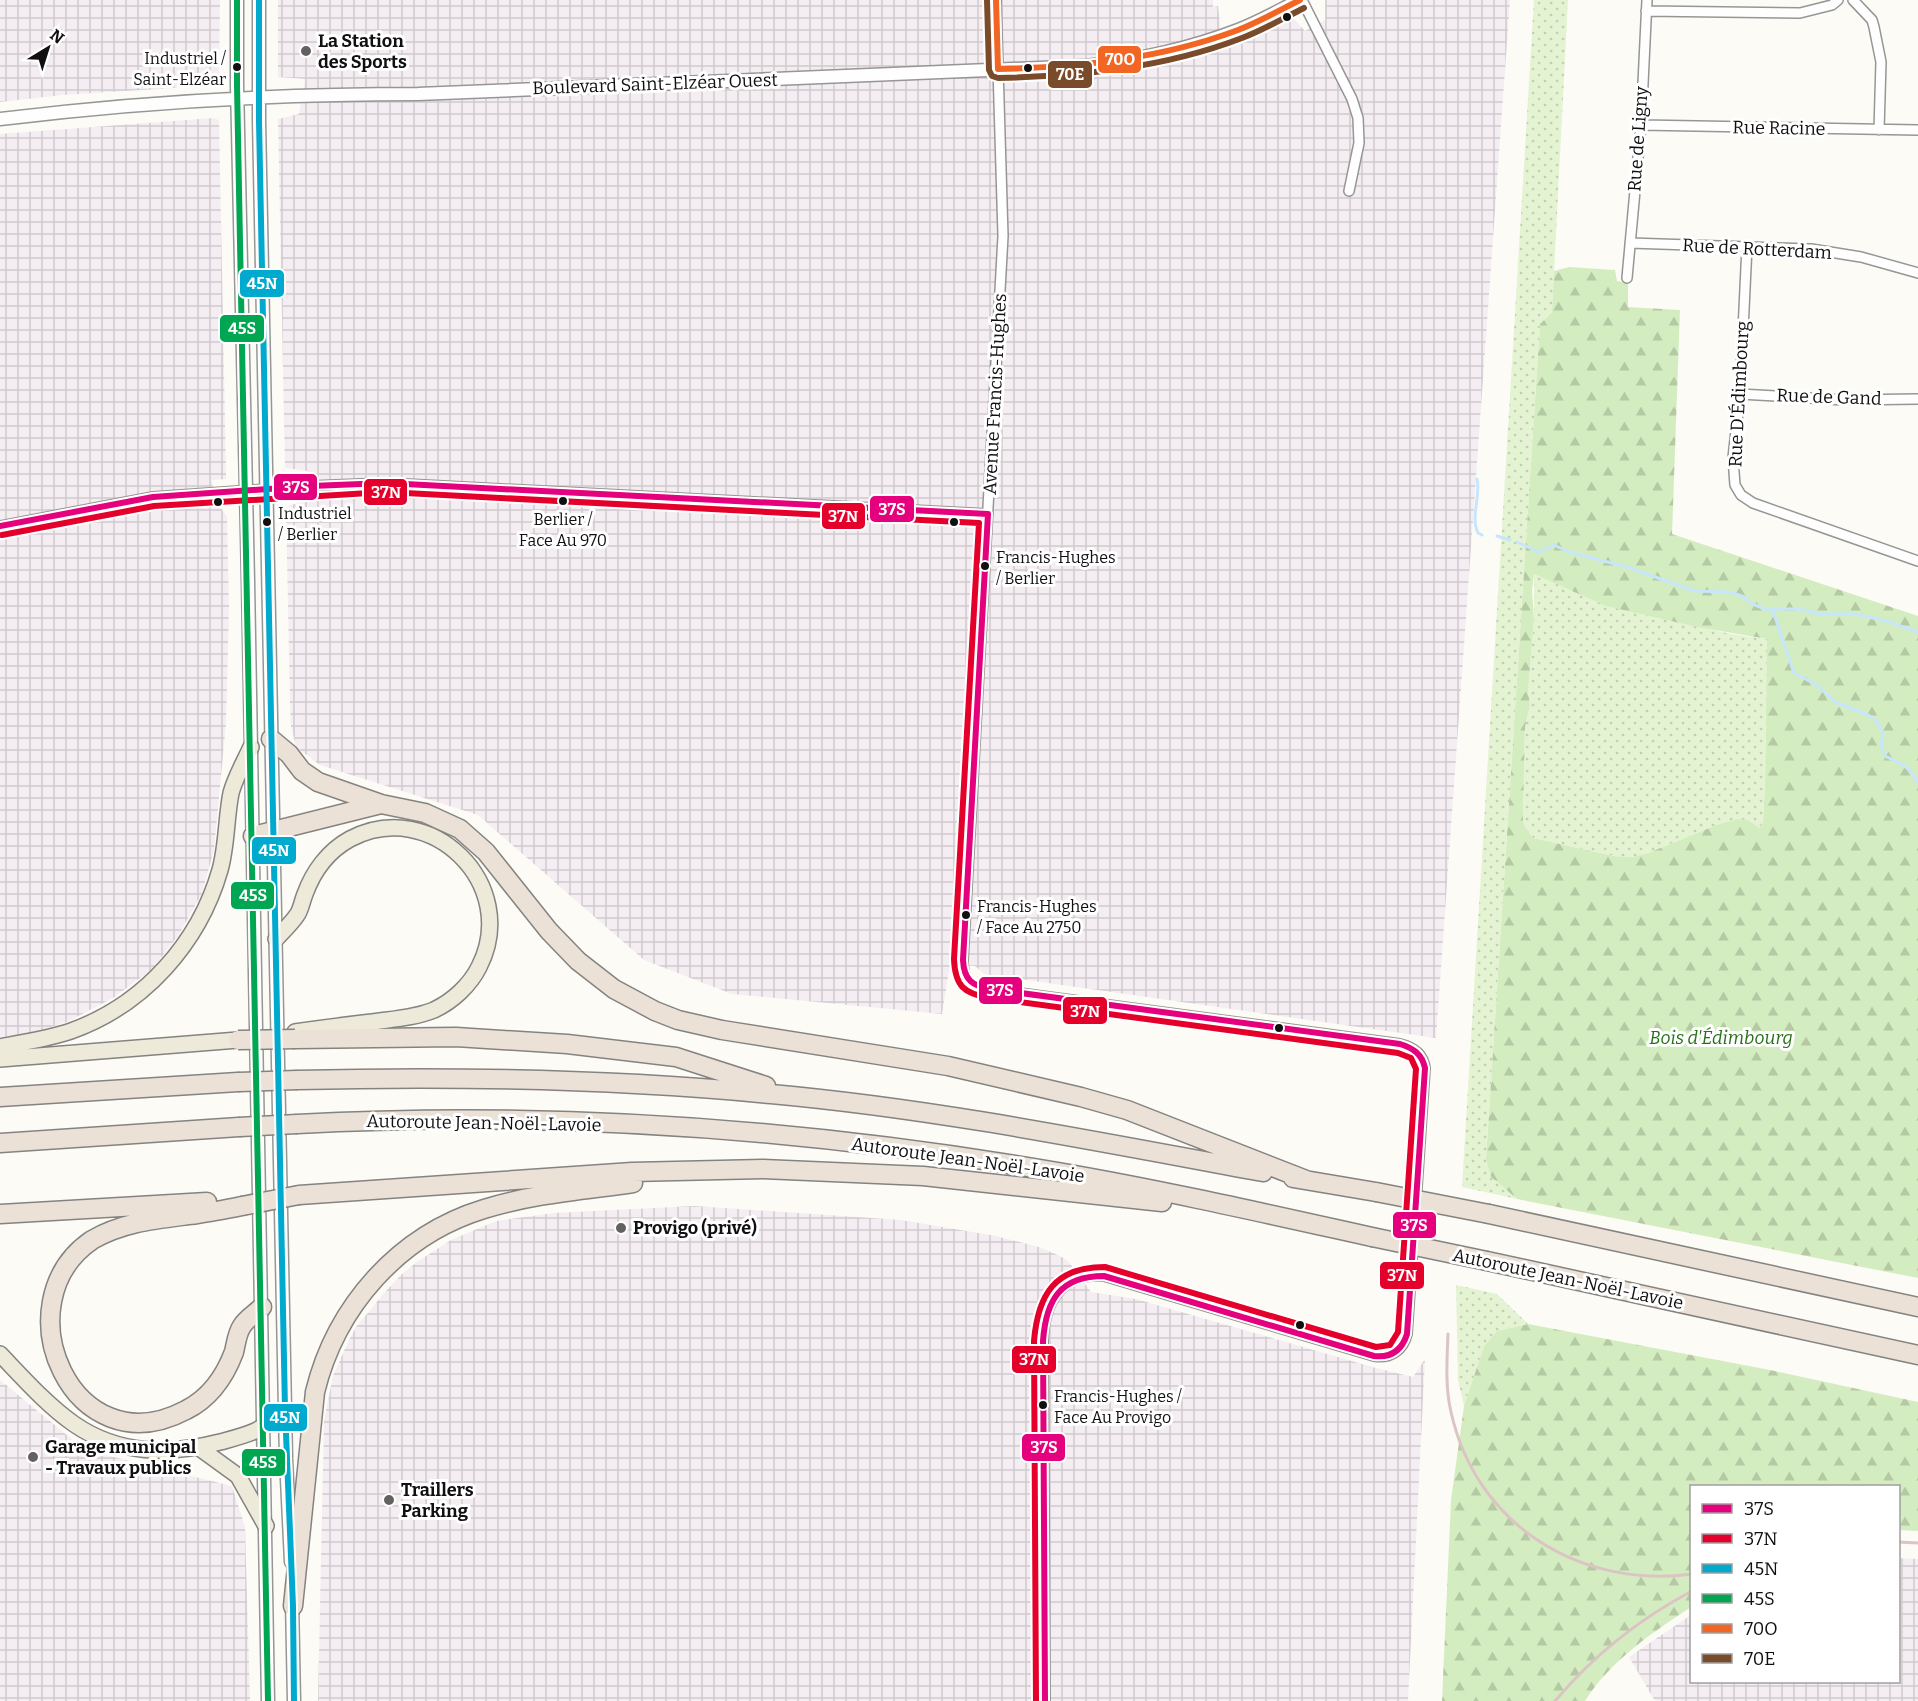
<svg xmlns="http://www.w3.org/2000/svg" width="1918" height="1701" font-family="Bitter,serif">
<defs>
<pattern id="industrial-grid" width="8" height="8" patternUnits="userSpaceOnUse" patternTransform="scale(1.5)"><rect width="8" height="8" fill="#f4eef2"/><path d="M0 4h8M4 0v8" fill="none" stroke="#d0cbce"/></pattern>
<pattern id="grass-dots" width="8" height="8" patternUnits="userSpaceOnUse" patternTransform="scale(1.5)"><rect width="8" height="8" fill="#e4f4d3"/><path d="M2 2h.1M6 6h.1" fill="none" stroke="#c3d0b4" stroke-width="1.8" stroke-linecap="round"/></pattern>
<pattern id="forest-firs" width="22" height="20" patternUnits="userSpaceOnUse" patternTransform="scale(1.5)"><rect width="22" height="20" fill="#d4edc0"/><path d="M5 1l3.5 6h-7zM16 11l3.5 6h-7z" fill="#b5caa4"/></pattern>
</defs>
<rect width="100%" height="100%" fill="#fcfbf6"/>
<path fill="url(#industrial-grid)" d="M0,0H220L219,76L217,83L205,86L63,95L0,102Z
M278,0H1213V7L1218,6L1223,49L1251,40L1294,19L1305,31L1325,20V0H1510L1436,1038L984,974L975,966L950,965L942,1014L732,994L644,960L478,815L320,765L296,747L291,726L290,703L286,507L303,501L307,471L285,468L278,119L299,114L305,79L278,77Z
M213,118L219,120L226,472V479L212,480L215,506L221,508L227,517L229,607L226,723L214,850L202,893L178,936L152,969L113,998L67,1022L28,1034L0,1037V134Z
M694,1206L901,1220L996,1236L1039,1247L1060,1256L1068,1261L1091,1292L1136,1299L1376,1368L1413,1377L1425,1359L1408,1701H318L324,1421L333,1376L348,1342L356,1327L386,1291L402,1274L417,1262L451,1240L496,1221L554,1213Z
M0,1380L85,1450L232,1486L245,1527L250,1701H0Z
M1899,1558L1918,1559V1701H1655L1629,1657L1691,1615L1692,1682H1898Z"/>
<path fill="url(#grass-dots)" d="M1534,0H1568L1552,312L1540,324L1486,1159L1491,1177L1517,1199L1462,1187Z
M1534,574L1641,614L1731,634L1767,639L1765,785L1763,822L1759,828L1714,826L1648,853L1632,857L1614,856L1533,838L1524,825L1523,818L1525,727L1530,705L1528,692L1534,619Z
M1456,1285L1497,1294L1528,1324L1497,1331L1484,1346L1464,1406L1458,1380Z"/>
<path fill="url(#forest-firs)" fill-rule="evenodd" d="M1569,267L1615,270L1617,281L1628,283V307L1680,310L1672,534L1918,616V1278L1517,1199L1491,1177L1486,1159L1540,324L1552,312L1554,271ZM1534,574L1606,606L1697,627L1767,639L1765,785L1763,822L1759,828L1748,820L1737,819L1714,826L1648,853L1632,857L1614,856L1533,838L1524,825L1523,818L1525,727L1530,705L1528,692L1534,619L1532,591Z
M1528,1324L1770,1370L1918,1402V1531L1899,1530L1898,1486H1692L1691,1607C1652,1633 1611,1660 1585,1701H1442L1451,1500L1464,1406L1484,1346L1497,1331Z"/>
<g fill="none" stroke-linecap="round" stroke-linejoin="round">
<path stroke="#c8e6fb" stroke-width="3" d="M1477,479C1481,496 1470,517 1478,533L1482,535
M1497,536L1510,540
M1517,542L1539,552L1554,545L1569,552L1627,567L1695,591L1729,592L1742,596L1750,603L1765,609H1800L1819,614H1854L1883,620L1918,632
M1772,608L1794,673L1817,685L1835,702L1868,715L1878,722L1883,735L1881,746L1885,756C1900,763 1910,766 1918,783"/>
<g stroke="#969694" stroke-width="12">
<path id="minor" d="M996,0L1003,236L963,960C963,975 966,985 982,988L1400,1044C1413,1047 1423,1053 1425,1068L1407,1334C1403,1350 1391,1359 1374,1356L1104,1276C1061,1272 1044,1303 1043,1341L1045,1701
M1302,0L1352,99L1358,118L1359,143L1349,191
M1853,0L1872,20L1874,27L1881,62L1879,130
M1646,11L1800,13L1832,5L1838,0
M1641,125L1918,130
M1630,243L1811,249L1861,257L1918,273
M1747,246L1740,394L1733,458L1735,485L1741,495L1753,503L1918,561
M1627,278L1641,125L1647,0
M1740,394L1845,400L1918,399
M0,526L153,497L311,486L386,483L988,514"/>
</g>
<g stroke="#969694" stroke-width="15">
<path id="tertiary" d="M237,0V85L248,581L268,1701
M259,0V121L286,1459L291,1562
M0,119C139,102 279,94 418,94L1086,66C1137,60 1189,49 1238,30C1259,22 1280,10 1300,0
M292,1600L294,1701"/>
</g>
<g stroke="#848381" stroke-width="18">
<path id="primary" d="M276,939C282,932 291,924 297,915C301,910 302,901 305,894C313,872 328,851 350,839C431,796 521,885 479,967C470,985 453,1001 434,1010C414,1018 393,1019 372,1022C346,1025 321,1028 295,1032
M0,1047C24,1042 48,1039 71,1031C144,1005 199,943 220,870C227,845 226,818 231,793C235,778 244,762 251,747
M0,1059L238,1040
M0,1354C23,1378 47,1405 74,1424C119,1455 169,1455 220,1442C231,1439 244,1436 255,1431C266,1426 275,1417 285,1409
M198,1447L238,1476L266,1526"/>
</g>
<g stroke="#848381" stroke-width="21">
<path id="motorway" d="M271,739L289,754L302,771L318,782L381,804L425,813L460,829L486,852L549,931L578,961L614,989L655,1011L678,1020L722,1030L948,1066L1081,1097L1127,1110L1306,1180
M253,836L381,804
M295,1039L456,1037L567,1044L676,1057L766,1086
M297,1080C455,1076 614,1079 771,1094C937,1109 1100,1142 1263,1172
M0,1097L238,1082
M297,1124C551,1110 808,1129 1058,1172C1163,1190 1268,1214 1372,1237
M0,1143L239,1127
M1293,1178L1376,1192
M299,1195L632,1172L763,1169L923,1176L1162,1202
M242,1206C227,1209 212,1212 197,1214C160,1219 125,1221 92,1240C0,1303 73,1470 186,1410C210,1398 225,1376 234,1352C236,1344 237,1333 242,1326C246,1319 256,1313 262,1307
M0,1214L207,1202
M1489,1214L1918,1307
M1487,1261L1918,1355
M293,1606L315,1392C336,1306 399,1235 484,1209C532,1194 584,1190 633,1183"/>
</g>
<use href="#minor" stroke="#fffefe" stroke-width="9"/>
<use href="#tertiary" stroke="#fffefe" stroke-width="12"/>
<use href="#primary" stroke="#eeeada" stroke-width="15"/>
<use href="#motorway" stroke="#ebe1d6" stroke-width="18"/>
<path stroke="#dbc4c3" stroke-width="3" d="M1448,1334C1447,1359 1445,1387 1451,1412C1476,1525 1580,1589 1692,1574
M1898,1542L1918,1543
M1555,1701C1593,1656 1639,1619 1692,1591"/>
<g stroke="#848381" stroke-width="21" stroke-linecap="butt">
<path id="motorway-bridge" d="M238,1040L295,1039
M238,1082L297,1080
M239,1127L297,1124
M1376,1192L1489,1214
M242,1206L299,1195
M1372,1237L1487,1261"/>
</g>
<use href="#motorway-bridge" stroke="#ebe1d6" stroke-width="18"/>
<g stroke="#fff" stroke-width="10">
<path id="bus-1" d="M0,526L153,497L311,486L386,483L988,514L963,960C964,980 972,986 991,989L1400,1044C1413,1048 1422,1054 1425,1068L1407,1334C1402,1350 1391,1358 1374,1356L1104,1276C1060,1276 1046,1300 1043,1341L1045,1701"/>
</g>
<g stroke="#fff" stroke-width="10">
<path id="bus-2" d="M2,535L154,506L386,492L979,523L954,959C955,986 964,994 990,998L1398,1053L1411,1058L1416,1069L1398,1332L1390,1345L1376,1347L1105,1267C1055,1267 1038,1294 1034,1341L1036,1701"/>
</g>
<g stroke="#fff" stroke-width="10">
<path id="bus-3" d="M259,0V121L285,1409L293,1606L294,1701"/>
</g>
<g stroke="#fff" stroke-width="10">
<path id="bus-4" d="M237,0V85L268,1701"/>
</g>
<g stroke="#fff" stroke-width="10">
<path id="bus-5" d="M996,0L998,69C1080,67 1161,59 1238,30C1259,22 1280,10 1300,0"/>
</g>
<g stroke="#fff" stroke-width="10">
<path id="bus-6" d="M987,0L989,70L992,76L998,78C1081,76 1164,68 1242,38C1263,30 1284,18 1304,8"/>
</g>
<use href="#bus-1" stroke="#e5007d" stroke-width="6"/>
<use href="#bus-2" stroke="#e4002b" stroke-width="6"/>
<use href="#bus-3" stroke="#00a9ce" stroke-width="6"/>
<use href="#bus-4" stroke="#00a651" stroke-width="6"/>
<use href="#bus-5" stroke="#f26522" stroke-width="6"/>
<use href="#bus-6" stroke="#7a4b2a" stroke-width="6"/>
</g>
<g fill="#101010" stroke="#fff" stroke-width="2">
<circle cx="1287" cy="17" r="5"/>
<circle cx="237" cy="67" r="5"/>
<circle cx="1028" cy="68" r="5"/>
<circle cx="563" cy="501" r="5"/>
<circle cx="218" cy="502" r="5"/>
<circle cx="267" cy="522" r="5"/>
<circle cx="954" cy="522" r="5"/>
<circle cx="985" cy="566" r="5"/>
<circle cx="966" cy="915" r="5"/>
<circle cx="1279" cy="1028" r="5"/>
<circle cx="1300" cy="1325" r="5"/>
<circle cx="1043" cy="1405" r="5"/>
</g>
<g fill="#636260" stroke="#fff" stroke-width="2">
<circle cx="306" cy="51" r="6"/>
<circle cx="621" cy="1228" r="6"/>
<circle cx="33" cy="1457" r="6"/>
<circle cx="389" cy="1500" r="6"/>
</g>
<g text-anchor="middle" stroke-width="6" stroke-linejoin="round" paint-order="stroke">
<g font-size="16" fill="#101010" stroke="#fff" text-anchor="start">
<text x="226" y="64" text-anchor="end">Industriel /<tspan x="226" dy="21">Saint-Elzéar</tspan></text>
<text x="278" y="519">Industriel<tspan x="278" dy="21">/ Berlier</tspan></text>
<text x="563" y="525" text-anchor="middle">Berlier /<tspan x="563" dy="21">Face Au 970</tspan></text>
<text x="996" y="563">Francis-Hughes<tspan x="996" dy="21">/ Berlier</tspan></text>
<text x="977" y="912">Francis-Hughes<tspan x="977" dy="21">/ Face Au 2750</tspan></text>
<text x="1054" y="1402">Francis-Hughes /<tspan x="1054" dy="21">Face Au Provigo</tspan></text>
</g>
<g font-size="18" font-weight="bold" fill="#101010" stroke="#fff" text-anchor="start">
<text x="318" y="47">La Station<tspan x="318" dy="21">des Sports</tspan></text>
<text x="633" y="1234">Provigo (privé)</text>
<text x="45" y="1453">Garage municipal<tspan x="45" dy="21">- Travaux publics</tspan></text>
<text x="401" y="1496">Traillers<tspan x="401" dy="21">Parking</tspan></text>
</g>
<g font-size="18" fill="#101010" stroke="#fff">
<text transform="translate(655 84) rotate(-2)" y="6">Boulevard Saint-Elzéar Ouest</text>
<text transform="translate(1779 128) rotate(1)" y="6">Rue Racine</text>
<text transform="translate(1638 139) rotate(-86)" y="6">Rue de Ligny</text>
<text transform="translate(1757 249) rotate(3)" y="6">Rue de Rotterdam</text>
<text transform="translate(995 394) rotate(-87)" y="6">Avenue Francis-Hughes</text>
<text transform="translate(1739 394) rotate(-87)" y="6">Rue D'Édimbourg</text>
<text transform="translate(1829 397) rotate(2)" y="6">Rue de Gand</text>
<text transform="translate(484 1123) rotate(1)" y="6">Autoroute Jean-Noël-Lavoie</text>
<text transform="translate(968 1160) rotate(8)" y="6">Autoroute Jean-Noël-Lavoie</text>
<text transform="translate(1568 1279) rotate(12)" y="6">Autoroute Jean-Noël-Lavoie</text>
</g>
<g font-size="18" font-style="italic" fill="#267117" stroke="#fff">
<text x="1721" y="1044">Bois d'Édimbourg</text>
</g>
</g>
<g stroke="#fff" stroke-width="2">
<rect x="1097" y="45" width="45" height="29" rx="6" fill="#f26522"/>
<rect x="1047" y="60" width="46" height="29" rx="6" fill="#7a4b2a"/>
<rect x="239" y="269" width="46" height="29" rx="6" fill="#00a9ce"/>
<rect x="219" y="314" width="46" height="29" rx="6" fill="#00a651"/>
<rect x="273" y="473" width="45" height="28" rx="6" fill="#e5007d"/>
<rect x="363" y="478" width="45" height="28" rx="6" fill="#e4002b"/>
<rect x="869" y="495" width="46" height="28" rx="6" fill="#e5007d"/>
<rect x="821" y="502" width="45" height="28" rx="6" fill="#e4002b"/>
<rect x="251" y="836" width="46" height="29" rx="6" fill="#00a9ce"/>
<rect x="230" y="881" width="45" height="29" rx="6" fill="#00a651"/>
<rect x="978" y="976" width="45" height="29" rx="6" fill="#e5007d"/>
<rect x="1062" y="996" width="46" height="29" rx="6" fill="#e4002b"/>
<rect x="1392" y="1211" width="45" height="28" rx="6" fill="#e5007d"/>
<rect x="1379" y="1261" width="46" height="29" rx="6" fill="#e4002b"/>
<rect x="1011" y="1345" width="46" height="29" rx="6" fill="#e4002b"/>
<rect x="263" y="1403" width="45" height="29" rx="6" fill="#00a9ce"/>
<rect x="1021" y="1433" width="45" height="29" rx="6" fill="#e5007d"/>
<rect x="241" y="1448" width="45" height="29" rx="6" fill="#00a651"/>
</g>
<g font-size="16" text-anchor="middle" font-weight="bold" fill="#fff">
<text x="1120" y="65">70O</text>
<text x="1070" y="80">70E</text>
<text x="262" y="289">45N</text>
<text x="242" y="334">45S</text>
<text x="296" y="493">37S</text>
<text x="386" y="498">37N</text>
<text x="892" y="515">37S</text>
<text x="843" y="522">37N</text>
<text x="274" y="856">45N</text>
<text x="253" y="901">45S</text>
<text x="1000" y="996">37S</text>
<text x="1085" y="1017">37N</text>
<text x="1414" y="1231">37S</text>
<text x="1402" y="1281">37N</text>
<text x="1034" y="1365">37N</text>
<text x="285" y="1423">45N</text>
<text x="1044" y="1453">37S</text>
<text x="263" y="1468">45S</text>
</g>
<rect x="1690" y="1485" width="210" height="198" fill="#ffffff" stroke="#9f9f9f" stroke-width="1.5"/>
<rect x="1702" y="1504" width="30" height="9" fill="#e5007d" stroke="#9f9f9f" stroke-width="1.5"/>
<text x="1744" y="1515" font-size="18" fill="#101010">37S</text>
<rect x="1702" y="1534" width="30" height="9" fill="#e4002b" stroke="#9f9f9f" stroke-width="1.5"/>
<text x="1744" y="1545" font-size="18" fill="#101010">37N</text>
<rect x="1702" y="1564" width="30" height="9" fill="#00a9ce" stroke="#9f9f9f" stroke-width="1.5"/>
<text x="1744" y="1575" font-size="18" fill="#101010">45N</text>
<rect x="1702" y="1594" width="30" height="9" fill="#00a651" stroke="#9f9f9f" stroke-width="1.5"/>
<text x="1744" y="1605" font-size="18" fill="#101010">45S</text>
<rect x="1702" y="1624" width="30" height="9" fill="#f26522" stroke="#9f9f9f" stroke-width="1.5"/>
<text x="1744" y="1635" font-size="18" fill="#101010">70O</text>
<rect x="1702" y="1654" width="30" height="9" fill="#7a4b2a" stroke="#9f9f9f" stroke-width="1.5"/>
<text x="1744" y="1665" font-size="18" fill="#101010">70E</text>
<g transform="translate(48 48) rotate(38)" stroke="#ffffff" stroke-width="4.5" paint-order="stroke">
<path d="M0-4.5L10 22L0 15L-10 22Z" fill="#101010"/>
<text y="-9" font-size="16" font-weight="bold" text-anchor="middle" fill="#101010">N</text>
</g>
</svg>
